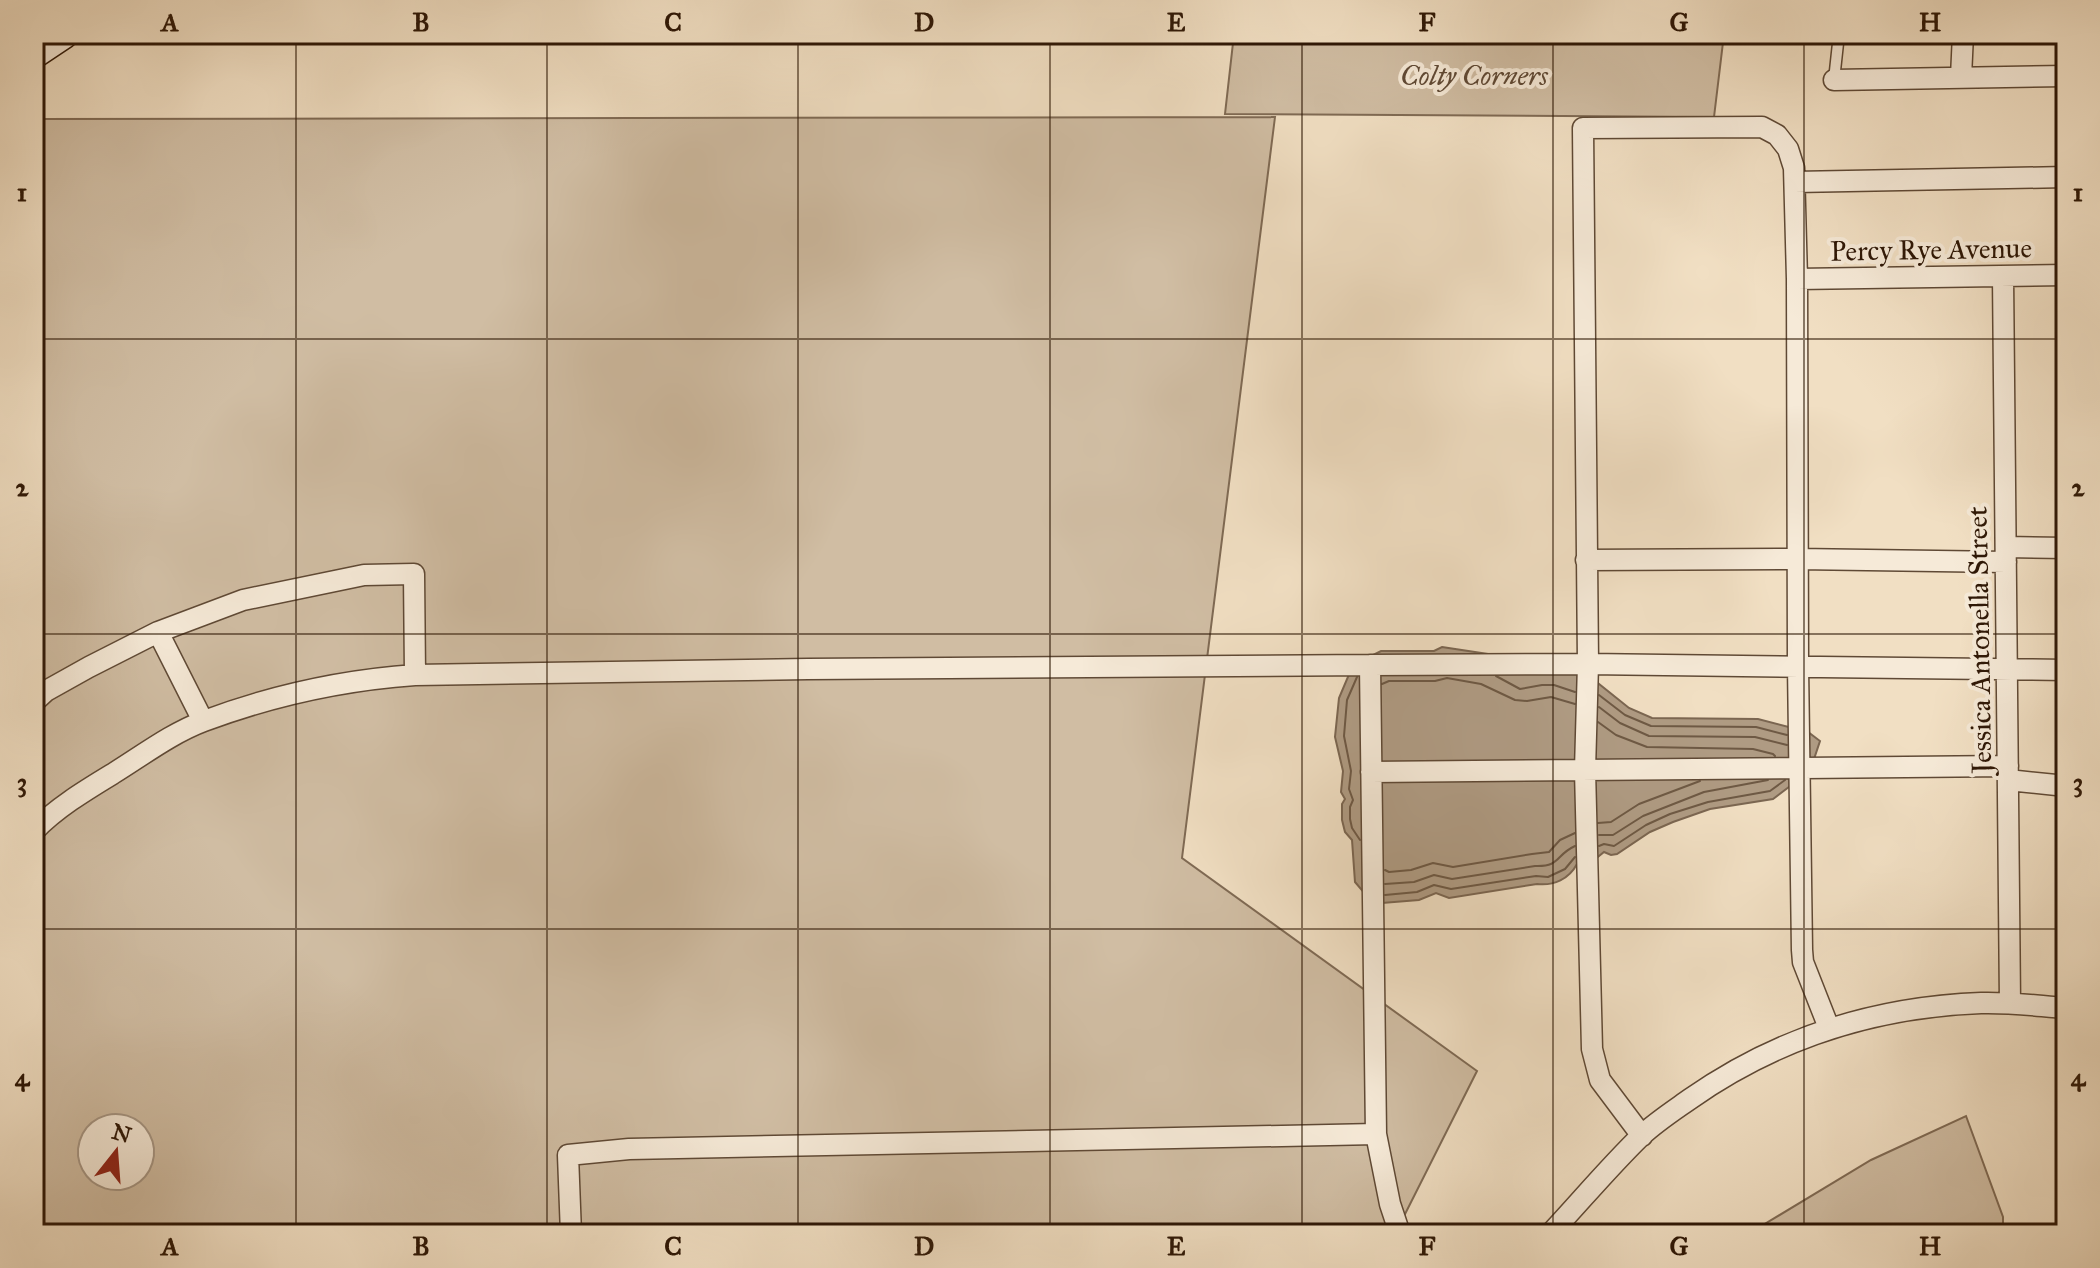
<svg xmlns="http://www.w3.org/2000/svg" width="2100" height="1268" font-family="'IM FELL Great Primer',serif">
<rect width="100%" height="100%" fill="#f1dfc3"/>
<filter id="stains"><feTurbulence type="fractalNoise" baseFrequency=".0025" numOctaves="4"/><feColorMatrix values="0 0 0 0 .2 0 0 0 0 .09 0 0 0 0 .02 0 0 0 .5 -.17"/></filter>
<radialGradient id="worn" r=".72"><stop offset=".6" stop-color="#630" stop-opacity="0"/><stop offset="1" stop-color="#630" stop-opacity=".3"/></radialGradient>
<path fill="#d0bda3" stroke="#7f6a54" stroke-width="2" fill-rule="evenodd" d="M1234,34H1724L1714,117L1225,114Z
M1275,117L1182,858L1477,1071L1395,1234H34V119ZM92,1128H140V1176H92Z
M1966,1116L2003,1217V1234H1752L1758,1228L1871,1160Z"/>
<path fill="#af9b83" stroke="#7b6651" stroke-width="2" d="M1442,647L1488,654L1504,660L1561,667L1589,676L1629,708L1652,718L1758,719L1808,732L1820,741L1810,771L1773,799L1710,809L1673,822L1650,832L1617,854L1611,855L1604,852L1588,865L1577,864C1569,879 1554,886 1537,884L1449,898L1436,893L1419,900L1382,903L1366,895L1355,882L1352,840L1345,832L1342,820V804L1345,799L1341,792L1343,771L1335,737L1339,698L1353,665L1381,651H1434Z"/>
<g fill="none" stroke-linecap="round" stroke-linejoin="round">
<path stroke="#6e5944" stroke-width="2" d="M1496,676L1520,689L1542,685H1554L1575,692
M1357,677L1347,700L1344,736L1351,771L1349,789L1353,800L1350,807V819L1352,828L1360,840
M1382,684L1389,681H1435L1447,678L1481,684L1515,700L1527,701L1551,697L1575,704
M1599,695L1625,715L1651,726L1756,727L1787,735
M1599,707L1620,723L1649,736L1755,737L1787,745
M1598,722L1616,735L1647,747L1753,749L1773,754L1775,756
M1598,823L1611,822L1639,804L1700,781
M1599,835H1613L1643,816L1704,792L1768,780
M1599,846L1604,844L1614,846L1646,825L1670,814L1708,802L1770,791L1785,780
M1385,870L1389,872L1411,870L1433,863L1453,867L1532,854L1549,852L1560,840L1575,833
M1385,884L1414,882L1434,875L1452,879L1535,866C1561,867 1555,855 1575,846
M1385,895L1417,892L1434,885L1451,889L1536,876L1548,877L1565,869L1575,857"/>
<g stroke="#5f4935" stroke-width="13">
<path id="lane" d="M1834,80L1839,34"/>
</g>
<g stroke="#5f4935" stroke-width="23">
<path id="street" d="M1961,77L1963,34
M1834,80L2066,76
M1795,182L2066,177
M2003,276L2010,1003
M1797,279L2066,275
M2006,547L2066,548
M1586,560L1798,559L2006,562
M158,632L203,721
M34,702L46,691L89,667L158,632L243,600L364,575L414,574L415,675
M1371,772L2008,766
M2008,780L2066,786
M34,831C56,808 86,790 114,773C143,755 172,733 204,721C271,696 344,680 415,675L808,669L1370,665
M1642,1136L1600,1080L1592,1049L1585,770L1588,664L1583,128L1762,127L1777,135L1788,149L1794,168L1797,279L1798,666L1802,950L1803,962L1829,1028
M571,1234L568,1155L629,1149L1376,1134
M1400,1234L1390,1204L1376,1134L1370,665L1588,664L2066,670
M1550,1234C1580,1202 1609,1167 1641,1136C1656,1122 1673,1111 1690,1099C1777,1038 1875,1007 1981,1003C2009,1002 2038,1006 2066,1008"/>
</g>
<g stroke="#2e1706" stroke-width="31">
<path id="secondary" d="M34,54L64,34"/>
</g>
<use href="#lane" stroke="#f6ead8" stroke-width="10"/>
<use href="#street" stroke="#f6ead8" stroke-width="20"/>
<use href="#secondary" stroke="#f6ead8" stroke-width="28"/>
</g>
<path fill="none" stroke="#2e1706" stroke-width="2" stroke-opacity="0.55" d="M296,34V1234M547,34V1234M798,34V1234M1050,34V1234M1302,34V1234M1553,34V1234M1804,34V1234M34,339H2066M34,634H2066M34,929H2066"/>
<g text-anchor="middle" stroke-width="8" stroke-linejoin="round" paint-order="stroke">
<g font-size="28" font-style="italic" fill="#5f4935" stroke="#f6ead8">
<text x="1474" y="85">Colty Corners</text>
</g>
<g font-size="28" fill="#2e1706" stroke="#f6ead8">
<text transform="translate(1931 249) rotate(-1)" y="10">Percy Rye Avenue</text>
<text transform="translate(1979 640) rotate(-91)" y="10">Jessica Antonella Street</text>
</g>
</g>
<rect width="2100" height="1268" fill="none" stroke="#f1dfc3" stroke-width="88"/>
<g transform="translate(116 1152) rotate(17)"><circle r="38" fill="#f6ead8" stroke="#a69684" stroke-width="2"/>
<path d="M0-6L14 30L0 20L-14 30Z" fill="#8f2418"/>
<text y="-12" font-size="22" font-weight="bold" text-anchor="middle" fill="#2e1706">N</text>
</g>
<rect x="44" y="44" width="2012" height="1180" fill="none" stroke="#2e1706" stroke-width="3"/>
<g font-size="26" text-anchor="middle" font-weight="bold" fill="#2e1706">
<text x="170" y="31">A</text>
<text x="421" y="31">B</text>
<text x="673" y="31">C</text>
<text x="924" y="31">D</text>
<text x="1176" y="31">E</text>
<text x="1427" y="31">F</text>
<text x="1679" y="31">G</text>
<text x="1930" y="31">H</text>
<text x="22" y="201">1</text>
<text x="2078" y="201">1</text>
<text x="22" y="496">2</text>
<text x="2078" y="496">2</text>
<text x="22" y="791">3</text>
<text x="2078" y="791">3</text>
<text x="22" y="1086">4</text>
<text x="2078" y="1086">4</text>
<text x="170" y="1255">A</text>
<text x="421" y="1255">B</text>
<text x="673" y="1255">C</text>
<text x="924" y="1255">D</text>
<text x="1176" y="1255">E</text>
<text x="1427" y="1255">F</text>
<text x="1679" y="1255">G</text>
<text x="1930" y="1255">H</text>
</g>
<rect width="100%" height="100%" filter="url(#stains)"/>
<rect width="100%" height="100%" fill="url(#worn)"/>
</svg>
